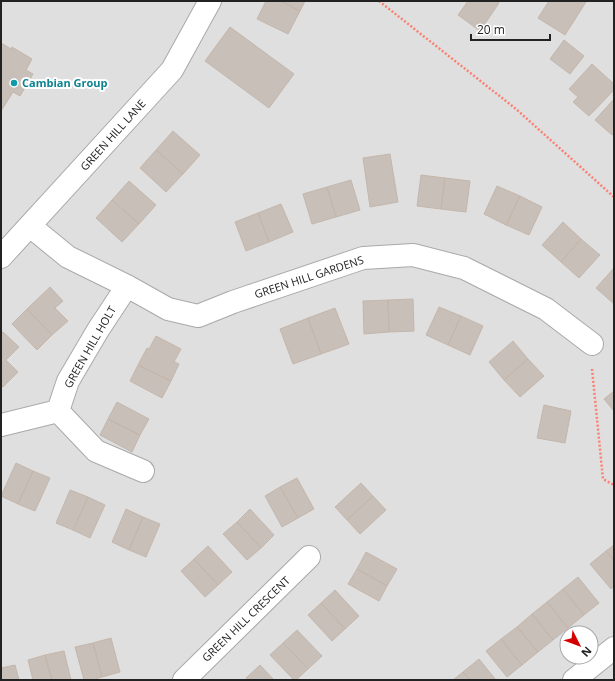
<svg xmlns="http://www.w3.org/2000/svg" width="615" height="681" font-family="'Open Sans',sans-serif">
<rect width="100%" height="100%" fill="#f2efe9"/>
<path fill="#e0dfdf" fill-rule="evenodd" d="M1,1H614V680H1ZM567,633H591V657H567Z"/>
<path fill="#c7bfb8" stroke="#c4b6ab" d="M266,1H281L300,11L288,34L257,19Z
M281,1H305L300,11Z
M468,1H497L499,3L480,31L458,15Z
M549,1H584L586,2L565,35L538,18Z
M230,27L294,74L269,108L205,61Z
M564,40L584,56L570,74L550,59Z
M1,43L11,49L12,47L32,59L26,70L33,74L20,96L13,92L1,111Z
M592,64L614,84V90L589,116L573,102L578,97L569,89Z
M614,99V133L612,135L595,120Z
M173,131L200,155L183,174L156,150Z
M156,150L183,174L166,192L140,168Z
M390,154L398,202L370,207L363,158Z
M421,175L445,178L441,209L417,206Z
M445,178L470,181L466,212L441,209Z
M351,180L360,210L336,217L327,187Z
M129,181L156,205L139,224L112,200Z
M497,186L520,196L506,225L484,214Z
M327,187L336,217L312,224L303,194Z
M520,196L542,207L529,235L506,225Z
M112,200L139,224L122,242L96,218Z
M281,204L293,232L269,242L258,213Z
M258,213L269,242L246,251L235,222Z
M563,222L581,239L561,262L542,245Z
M581,239L600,255L579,278L561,262Z
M614,268V304L596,288Z
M50,287L63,301L55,308L68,321L52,335L27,309Z
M413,299L414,331L389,332L388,300Z
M388,300L389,332L364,334L363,301Z
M439,307L461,316L448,345L426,335Z
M335,308L349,344L321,354L308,318Z
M27,309L52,335L37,350L12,324Z
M461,316L483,326L470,355L448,345Z
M308,318L321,354L293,364L280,329Z
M3,332L19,347L6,360L18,372L3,387L1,385V333Z
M156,336L181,349L174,362L179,364L171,381L138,365L147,348L149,349Z
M513,341L528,359L504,380L489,362Z
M528,359L544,376L520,397L504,380Z
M138,365L171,381L162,398L130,381Z
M614,391V411L604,399Z
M117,402L149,419L140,435L108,419Z
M544,405L571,411L565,443L537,438Z
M108,419L140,435L132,452L100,435Z
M16,463L33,471L18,504L1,496Z
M33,471L50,478L35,511L18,504Z
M297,478L314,509L298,518L280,487Z
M361,483L373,496L347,520L335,507Z
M280,487L298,518L282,527L265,496Z
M70,490L88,497L73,530L56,523Z
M373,496L386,510L360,534L347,520Z
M88,497L105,505L90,538L73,530Z
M126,509L143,517L129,550L112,542Z
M250,509L274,535L261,548L237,522Z
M143,517L160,524L146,557L129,550Z
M237,522L261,548L247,560L223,534Z
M614,545V561L606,551Z
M208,546L232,572L218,585L194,559Z
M606,551L614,561V586L611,589L590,564Z
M366,552L397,569L387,586L357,569Z
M194,559L218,585L205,597L181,571Z
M357,569L387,586L379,601L348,584Z
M578,577L599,603L584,615L563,589Z
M563,589L584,615L568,628L547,602Z
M335,590L359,616L345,629L321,603Z
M547,602L568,628L553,640L532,614Z
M321,603L345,629L332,641L308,615Z
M532,614L553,640L538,652L517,627Z
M517,627L538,652L522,665L501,639Z
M297,630L322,656L308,669L283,643Z
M111,638L120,672L102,677L93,643Z
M501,639L522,665L507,677L486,651Z
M93,643L102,677L91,680H84L75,647Z
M283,643L308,669L296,680H294L270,655Z
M64,651L71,680H52L45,655Z
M45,655L52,680H33L28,660Z
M479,659L496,680H470L463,672Z
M15,665L19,680H1V668Z
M260,665L274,680H248L246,678Z
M463,672L470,680H453Z"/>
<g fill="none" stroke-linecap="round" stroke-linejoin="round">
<g stroke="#a9a9a9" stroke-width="24">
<path id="minor" d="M30,226L68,257L127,286L168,309L198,316L233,302L363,258L413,255L464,268L546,309L592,344
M1,257L172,70L210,1
M58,411L96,451L143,471
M1,425L58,411L68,381L98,330L127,286
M184,680L309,557
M574,680L614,648"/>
</g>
<path stroke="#fa8072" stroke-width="2.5" stroke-dasharray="2 2" stroke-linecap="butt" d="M379,1L516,109L614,197
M592,369L603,479L614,485"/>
<use href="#minor" stroke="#fff" stroke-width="22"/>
</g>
<circle fill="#0f9aa8" stroke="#fff" stroke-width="1.5" cx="14" cy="83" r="4"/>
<g text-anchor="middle" stroke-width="4" stroke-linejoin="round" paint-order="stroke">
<g font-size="11" font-weight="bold" fill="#0d838f" stroke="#fff" text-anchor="start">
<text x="22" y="87">Cambian Group</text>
</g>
<g font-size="11" fill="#222" stroke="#fff">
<text transform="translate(113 135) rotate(-48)" y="4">GREEN HILL LANE</text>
<text transform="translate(309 277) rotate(-18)" y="4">GREEN HILL GARDENS</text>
<text transform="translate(90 347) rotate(-60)" y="4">GREEN HILL HOLT</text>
<text transform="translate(246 619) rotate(-44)" y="4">GREEN HILL CRESCENT</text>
</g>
</g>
<rect width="615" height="681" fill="none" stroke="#222222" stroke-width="4"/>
<g transform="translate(579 645) rotate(132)"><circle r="19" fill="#ffffff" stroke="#a7a7a7"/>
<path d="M0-3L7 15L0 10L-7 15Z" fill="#d40000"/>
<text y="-6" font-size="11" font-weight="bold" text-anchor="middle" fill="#222222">N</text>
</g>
<path d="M471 34v6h79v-6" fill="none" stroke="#222222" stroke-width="2"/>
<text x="477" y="34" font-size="12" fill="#222222" stroke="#ffffff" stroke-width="3" paint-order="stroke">20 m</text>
</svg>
